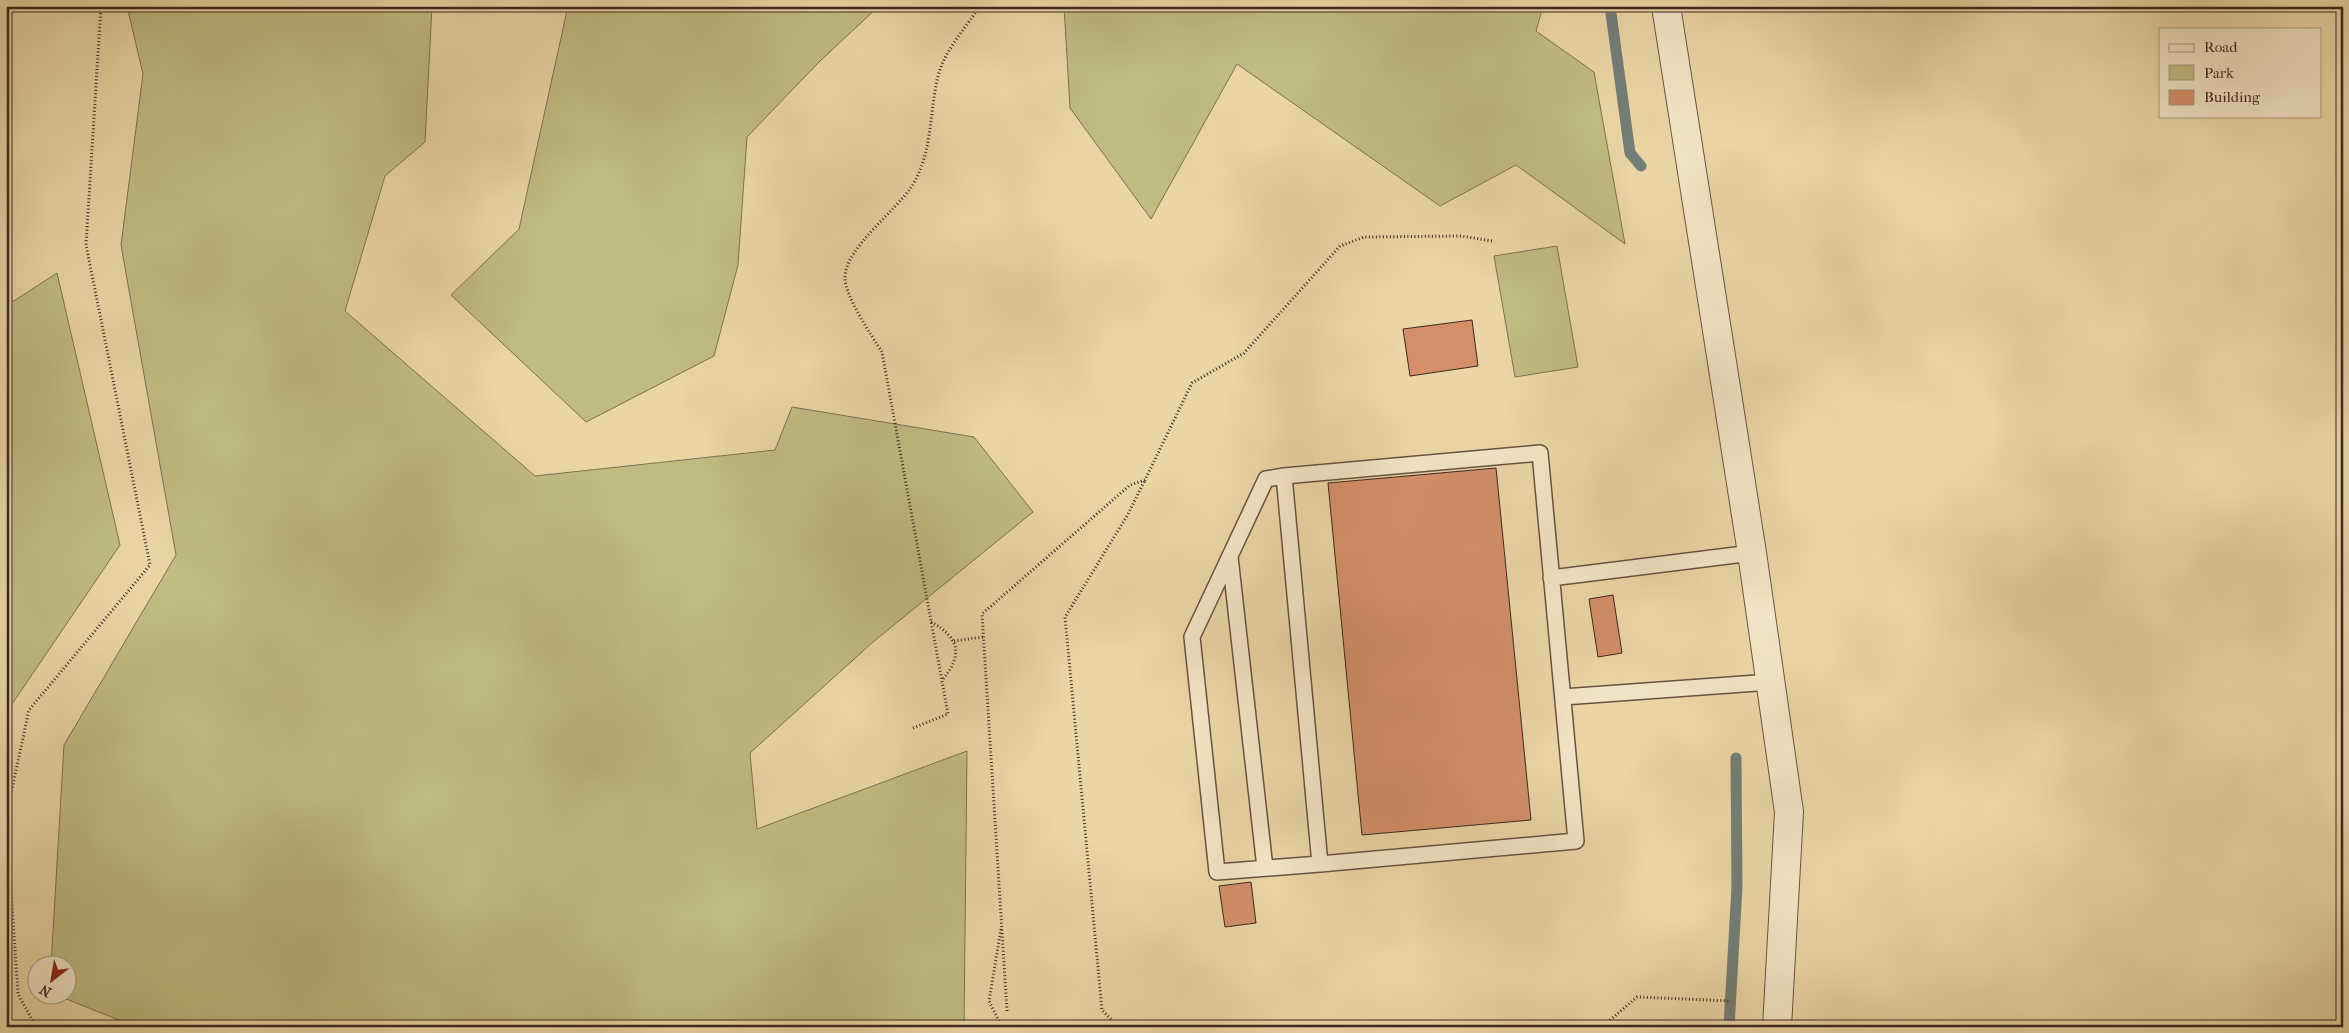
<svg xmlns="http://www.w3.org/2000/svg" width="2349" height="1033" font-family="'IM FELL French Canon',serif">
<rect width="100%" height="100%" fill="#ead5a5"/>
<filter id="stains"><feTurbulence type="fractalNoise" baseFrequency=".004" numOctaves="4"/><feColorMatrix values="0 0 0 0 .2 0 0 0 0 .09 0 0 0 0 .02 0 0 0 .5 -.17"/></filter>
<radialGradient id="worn" r=".72"><stop offset=".6" stop-color="#630" stop-opacity="0"/><stop offset="1" stop-color="#630" stop-opacity=".3"/></radialGradient>
<path fill="#bfbb81" stroke="#7d7251" d="M127,6H432L425,142L385,176L345,311L535,476L775,450L792,407L974,437L1033,512L873,642L750,753L757,829L967,751L964,1027L759,1023L752,1027H136L59,996H68V966L51,965L64,745L176,555L121,245L143,74Z
M568,6H879L819,62L747,137L738,265L714,356L586,422L451,295L519,229Z
M1064,6H1543L1536,31L1594,72L1625,244L1516,165L1440,206L1237,64L1151,219L1070,108Z
M1557,246L1578,367L1515,377L1494,256Z
M57,273L120,545L6,713V306Z"/>
<g fill="none" stroke-linecap="round" stroke-linejoin="round">
<path stroke="#737e76" stroke-width="11" d="M1610,6L1630,153L1641,166
M1729,1027L1737,887L1736,758"/>
</g>
<path fill="#d48e6a" stroke="#3b2921" d="M1472,320L1478,366L1410,376L1403,329Z
M1496,468L1531,820L1362,835L1328,483Z
M1613,595L1622,653L1598,657L1589,599Z
M1251,882L1256,923L1225,927L1219,886Z"/>
<g fill="none" stroke-linecap="round" stroke-linejoin="round">
<g stroke="#675442" stroke-width="18">
<path id="lane" d="M1540,453L1576,841L1320,864L1284,476Z
M1284,476L1266,479L1192,637L1217,872L1320,864
M1230,557L1265,868
M1551,578L1752,553
M1563,697L1771,682"/>
</g>
<g stroke="#675442" stroke-width="30">
<path id="street" d="M1666,6L1752,553L1789,812L1777,1027"/>
</g>
<path stroke="#3b2921" stroke-width="3" stroke-dasharray="1 2.5" stroke-linecap="butt" d="M931,622C959,637 964,655 942,680
M954,641L983,637
M913,728L948,714L882,352C872,336 844,295 845,277C846,247 896,211 912,186C933,152 929,113 938,76C944,52 964,30 977,10V6
M1001,929L989,1001L1002,1027
M1007,1011L982,614L1130,485L1145,480L1192,383L1244,353L1340,246L1364,237L1461,236L1492,241
M36,1027L18,994L6,817L29,710L150,565L86,245L101,6
M1118,1027L1102,1010L1065,617L1127,516L1145,480
M1602,1027L1637,997L1731,1001"/>
<use href="#lane" stroke="#f1e4c4" stroke-width="15"/>
<use href="#street" stroke="#f1e4c4" stroke-width="28"/>
</g>
<rect width="2349" height="1033" fill="none" stroke="#ead5a5" stroke-width="25"/>
<rect x="8" y="8" width="2334" height="1018" fill="none" stroke="#3b2921" stroke-width="2.5"/>
<rect x="12" y="12" width="2324" height="1008" fill="none" stroke="#3b2921"/>
<rect x="2159" y="28" width="162" height="90" fill="#f1e4c4" stroke="#a89983"/>
<rect x="2169" y="44" width="25" height="8" fill="#f1e4c4" stroke="#a89983"/>
<text x="2204" y="52" font-size="15" fill="#3b2921">Road</text>
<rect x="2169" y="65" width="25" height="15" fill="#bfbb81" stroke="#a89983"/>
<text x="2204" y="78" font-size="15" fill="#3b2921">Park</text>
<rect x="2169" y="90" width="25" height="15" fill="#d48e6a" stroke="#a89983"/>
<text x="2204" y="102" font-size="15" fill="#3b2921">Building</text>
<g transform="translate(52 980) rotate(211)"><circle r="24" fill="#f1e4c4" stroke="#a89983"/>
<path d="M0-4L9 19L0 12L-9 19Z" fill="#8f2418"/>
<text y="-8" font-size="14" font-weight="bold" text-anchor="middle" fill="#3b2921">N</text>
</g>
<rect width="100%" height="100%" filter="url(#stains)"/>
<rect width="100%" height="100%" fill="url(#worn)"/>
</svg>
